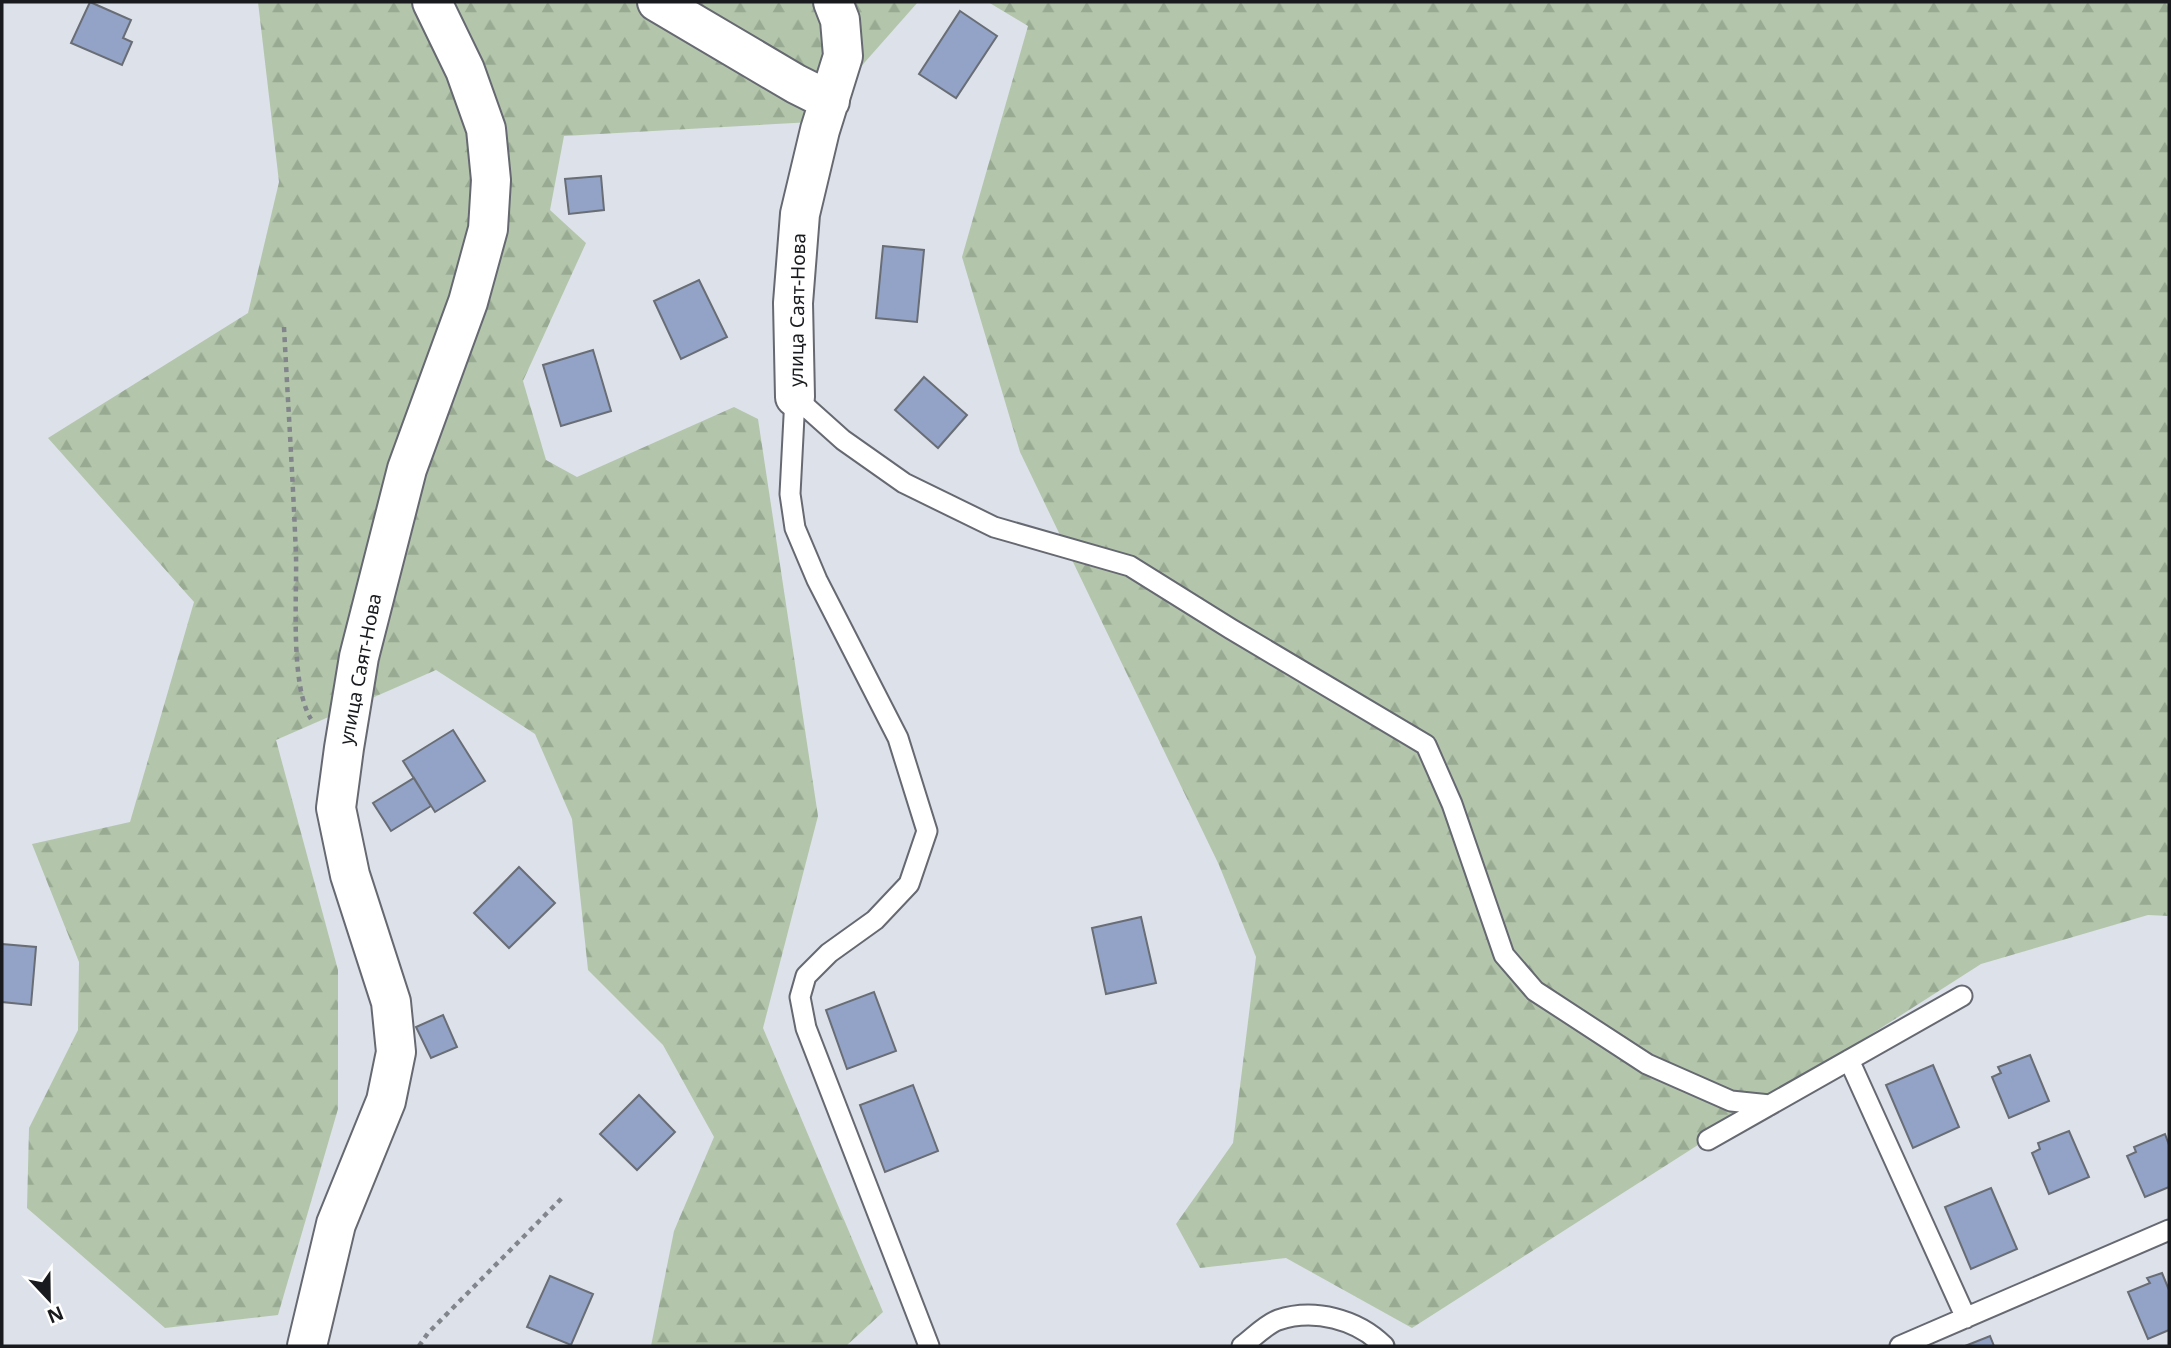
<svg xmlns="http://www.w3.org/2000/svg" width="2171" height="1348" font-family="'Noto Sans',sans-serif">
<defs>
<pattern id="forest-firs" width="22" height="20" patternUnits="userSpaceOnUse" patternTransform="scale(1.75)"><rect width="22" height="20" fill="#b3c6ab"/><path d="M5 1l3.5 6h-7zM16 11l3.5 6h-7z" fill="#99aa93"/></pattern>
</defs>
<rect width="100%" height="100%" fill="#dde1ea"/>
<path fill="url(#forest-firs)" d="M258,2H918L812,122L564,136L550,210L586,243L523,381L546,460L577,477L734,407L758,419L818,816L763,1028L883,1312L846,1346H651L674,1231L714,1137L663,1045L588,970L572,819L535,734L436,670L276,740L338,970V1109L278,1315L165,1328L27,1208L29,1128L78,1030L79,962L32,844L130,822L194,602L48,438L248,313L279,182Z
M988,2H2169V916L2148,915L1981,964L1412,1328L1286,1258L1200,1268L1176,1224L1233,1143L1256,957L1219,865L1020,452L962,257L1028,26Z"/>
<path fill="#92a3c7" stroke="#696d75" stroke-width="2" d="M90,2L131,20L123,38L132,42L122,65L71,43Z
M960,11L997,36L956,98L919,74Z
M601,176L604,210L569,214L565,179Z
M883,246L924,250L917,322L876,318Z
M699,280L727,337L681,359L654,301Z
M593,350L611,411L561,426L543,365Z
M924,377L967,415L938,448L895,410Z
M453,730L485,781L435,812L403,761Z
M414,778L431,806L391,831L373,803Z
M519,867L555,903L509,948L474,913Z
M1141,917L1156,983L1106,994L1092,928Z
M2,944L36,947L31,1005L2,1002Z
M874,992L896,1051L847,1069L826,1010Z
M443,1015L457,1047L431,1058L416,1027Z
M2030,1055L2049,1101L2009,1118L1992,1077L2001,1073L1998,1067Z
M1933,1065L1959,1127L1913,1148L1886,1085Z
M913,1085L938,1151L885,1172L860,1105Z
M639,1095L675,1132L637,1170L600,1134Z
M2069,1131L2089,1177L2049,1194L2032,1153L2040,1149L2038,1143Z
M2165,1134L2169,1145V1187L2145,1197L2127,1156L2136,1152L2134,1147Z
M1991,1188L2017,1249L1971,1269L1945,1207Z
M2162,1273L2169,1290V1330L2148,1339L2128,1292L2150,1283L2147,1278Z
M550,1276L593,1294L571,1345L527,1327Z
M1990,1336L1994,1346H1965Z"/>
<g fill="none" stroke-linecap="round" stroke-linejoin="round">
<g stroke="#666971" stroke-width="23">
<path id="service" d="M795,397L843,440L904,483L994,527L1130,566L1231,629L1426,745L1452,804L1504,955L1535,991L1647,1064L1731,1101L1770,1105
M795,397L790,494L795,528L817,580L898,738L927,831L909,884L875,920L829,953L806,976L800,997L806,1028L929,1346
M1849,1060L1966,1318
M1708,1140L1962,996
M1242,1346C1253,1338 1265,1325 1278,1320C1314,1308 1357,1319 1384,1346
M1900,1346L2169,1230"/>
</g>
<g stroke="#666971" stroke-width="42">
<path id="minor" d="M657,2L796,84L830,101
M795,397L793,303L800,214L820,130L843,56L840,20L833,2
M307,1346L336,1224L386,1101L396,1052L391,1002L350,875L336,808L344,748L359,657L407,469L468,302L488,229L491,180L486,129L465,70L432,2"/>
</g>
<path stroke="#82858c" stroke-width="4.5" stroke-dasharray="5 5" stroke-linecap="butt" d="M284,327C288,404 293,480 296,556C297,598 290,685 311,719
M419,1346L428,1333L564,1196"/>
<use href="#service" stroke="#fff" stroke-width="19"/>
<use href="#minor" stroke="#fff" stroke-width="38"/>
</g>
<g text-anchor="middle" stroke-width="5" stroke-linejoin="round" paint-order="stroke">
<g font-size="19" fill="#181a1d" stroke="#fff">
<text transform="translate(797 310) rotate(-89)" y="7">улица Саят-Нова</text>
<text transform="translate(360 669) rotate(-79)" y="7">улица Саят-Нова</text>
</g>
</g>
<rect width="2171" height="1348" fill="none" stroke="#181a1d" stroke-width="7"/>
<g transform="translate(49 1299) rotate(158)" stroke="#ffffff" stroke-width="5" paint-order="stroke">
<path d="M0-5L12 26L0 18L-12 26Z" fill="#181a1d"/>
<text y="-10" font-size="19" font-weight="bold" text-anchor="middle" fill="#181a1d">N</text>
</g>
</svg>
